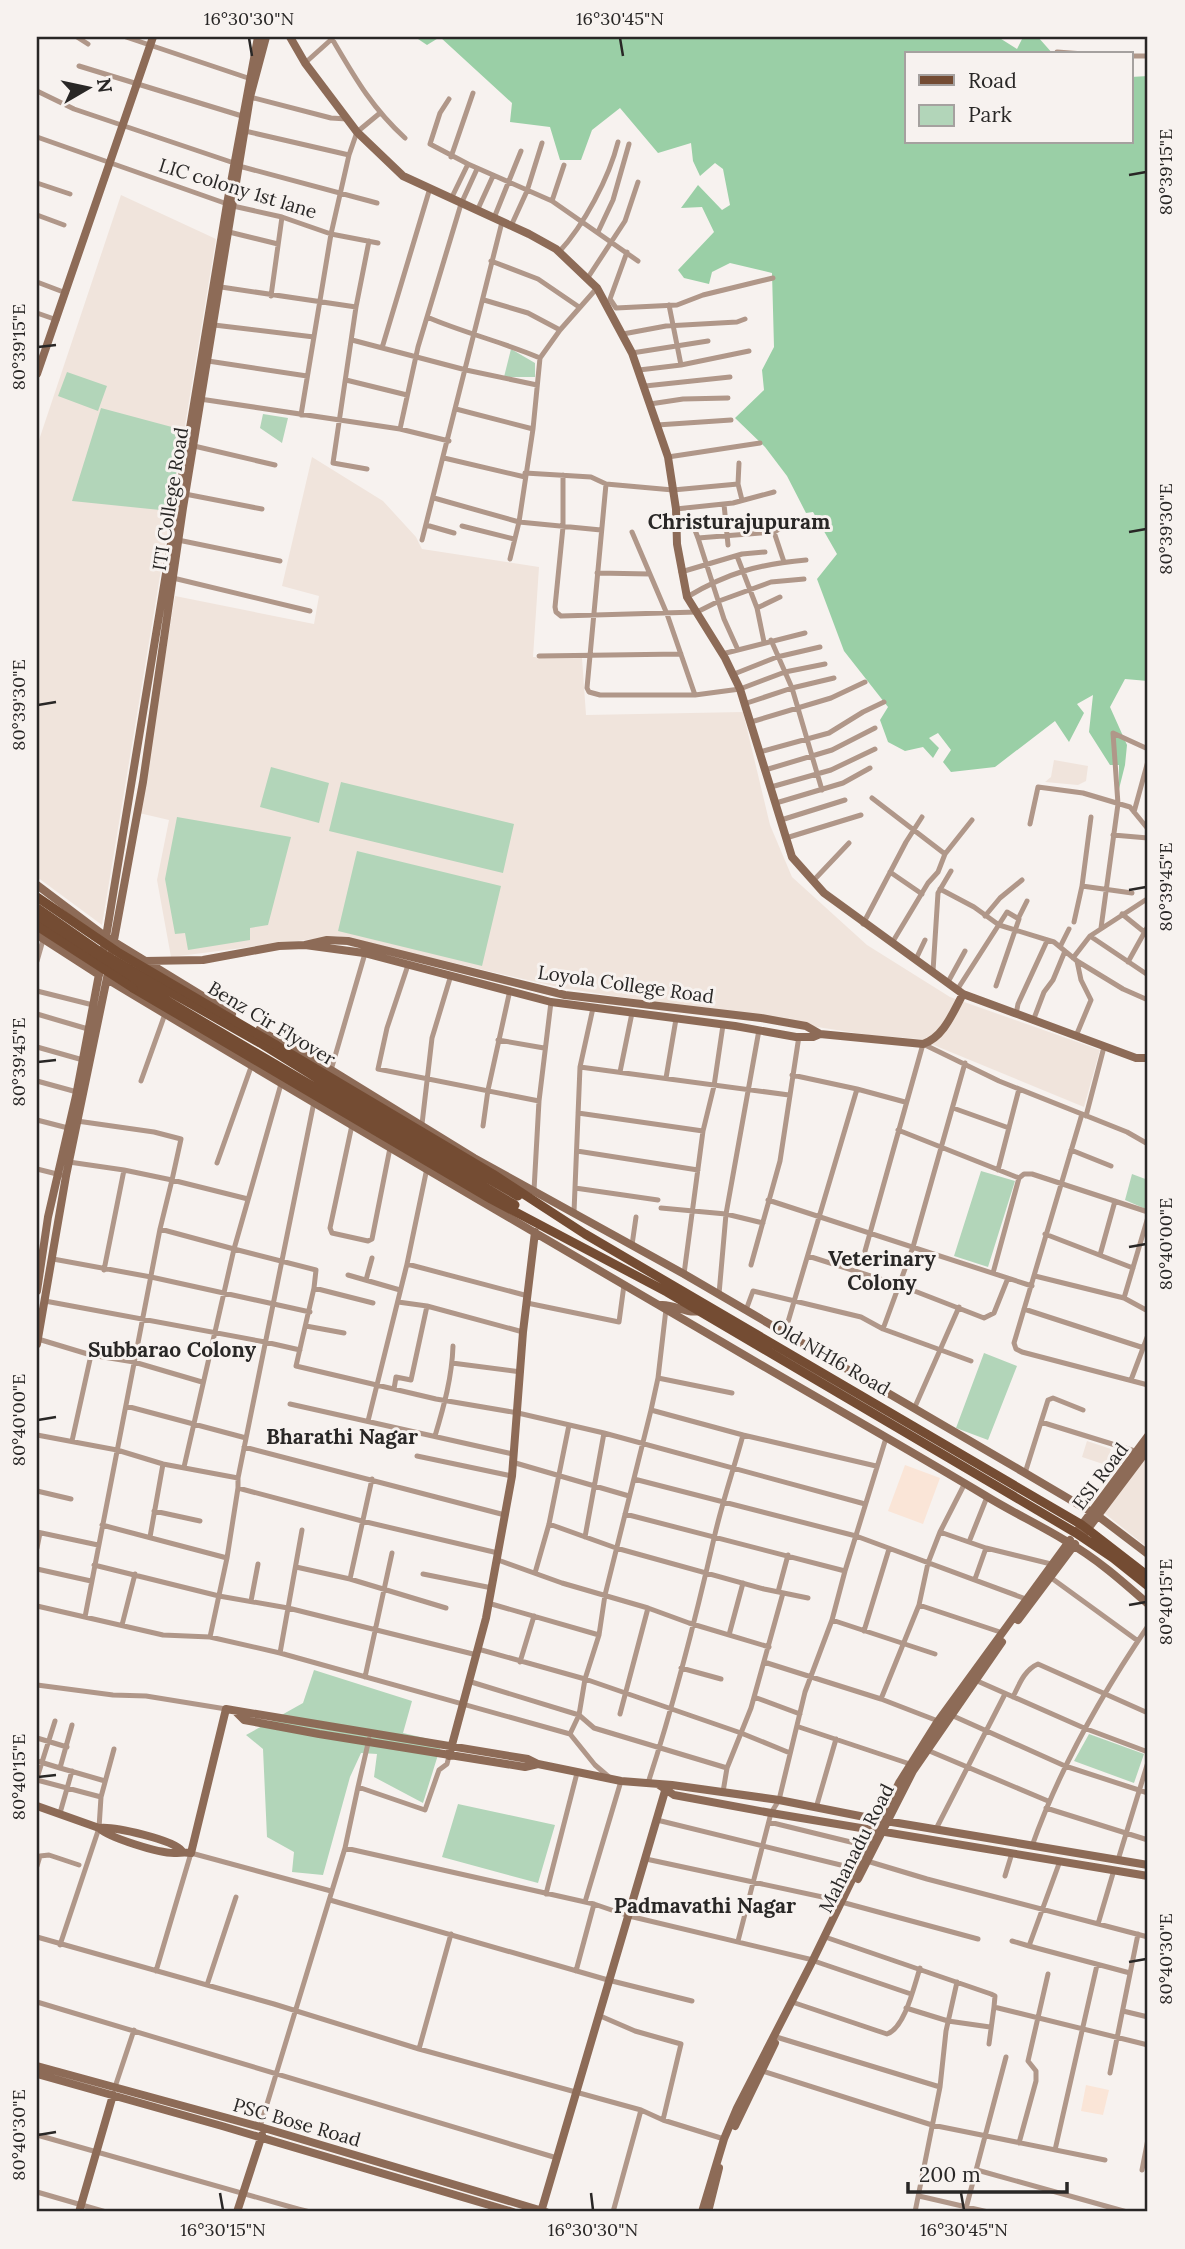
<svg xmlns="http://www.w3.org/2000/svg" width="1185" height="2249" font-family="Lora,serif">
<rect width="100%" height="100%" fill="#f7f2ef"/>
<path fill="#fae5d7" d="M905,1465L940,1478L923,1524L888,1511Z
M1086,2085L1109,2090L1103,2115L1081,2111Z"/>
<path fill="#f0e4dc" d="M121,195L216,239L102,925L37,877V446Z
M312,457L383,501L416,537L422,549L539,567L533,657L582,658L586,715L743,712L770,825L792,877L867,945L950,997L1100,1050L1084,1107L919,1039L869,1035L562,988L337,936L171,957L157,880L169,820L139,813L175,596L314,624L319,596L282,586Z
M1054,760L1088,766L1086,781L1078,785L1045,782L1051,777Z
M1087,1441L1111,1449L1106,1465L1082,1457Z
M1148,1444V1548L1103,1512Z"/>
<path fill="#b2d5b9" d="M511,349L535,363V377H504Z
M67,372L107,386L98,411L58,396Z
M101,408L183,430L170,511L72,501Z
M263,414L288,418L282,443L260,428Z
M271,767L329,783L319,823L260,807Z
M341,782L514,824L503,873L329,831Z
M177,817L291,837L268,925L250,928V940L188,950L185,933L175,934L165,879Z
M357,851L501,886L482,966L338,931Z
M981,1171L1015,1181L988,1267L954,1256Z
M1132,1174L1148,1180V1210L1125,1200Z
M984,1353L1017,1366L988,1440L956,1428Z
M314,1670L412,1701L403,1733L442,1742L423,1803L374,1777L377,1754L361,1753L350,1777L323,1875L292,1872L294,1852L267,1837L263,1749L246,1735L303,1703Z
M1089,1734L1144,1754L1134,1783L1074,1761Z
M458,1804L555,1825L538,1883L442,1857Z"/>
<path fill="#9acfa6" d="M415,37H998L1017,49L1023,37H1038L1053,54H907V142H1131V77L1148,76V681L1125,679L1110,707L1127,745L1125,765L1119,789V765H1110L1089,732L1093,695L1077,704L1084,713L1069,742L1055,721L995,767L951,772L943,762L951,750L938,733L929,738L939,748L933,758L923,747L905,751L888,742L880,720L888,707L844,651L817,579L837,554L813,512L806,513L787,476L765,447L735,418L764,390L762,370L774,347L772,273L730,263L712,272L709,284L684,278L678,270L714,232L702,207L681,208L698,185L722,210L730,205L723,169L715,163L700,176L693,161L691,143L658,153L620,108L592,130L581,160H560L550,127L510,122L512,103L440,37L427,45Z"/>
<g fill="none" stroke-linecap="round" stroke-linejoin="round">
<path stroke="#b09789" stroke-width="5" d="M77,37L88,44
M126,37L248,78
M331,37C354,76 371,107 405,138
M1057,52L1084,54
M1131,56H1148
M305,63L334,37
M79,66L242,116
M37,91L74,109L234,163
M250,97L331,118L347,119
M449,99L440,113L430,144L468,164
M245,131L349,155
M37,137L233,206L282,217L331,234L349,155L357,132L380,113
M451,157L473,93
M239,166L377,203
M37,183L70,194
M451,199L468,164L552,201L638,261
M552,201L564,165
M477,211L493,176
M37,215L64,225
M494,218L521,151
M511,226L527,191L542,143
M229,232L278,244
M598,232L613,200L629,144
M559,252C584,225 609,178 618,142
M627,252L610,299L616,308L677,305L703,295L773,278
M491,261L538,279L579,307
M587,279L625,221L638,182
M37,282L66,293
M221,287L356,307
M271,296L282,217
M484,300L528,313L560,330
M669,305L681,365
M37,313L57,320
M427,317C464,333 503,342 540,358
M214,325L314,337
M623,334L666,326L737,322L745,319
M352,340L466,370L537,385
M382,348L430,188
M632,353L708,341
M208,361L307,376
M639,370L681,365L749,351
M346,380L407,395
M645,386L730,377
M200,399L400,429L449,441
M650,404L683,399L728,398
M456,409L533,429
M301,415L331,234L378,243
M657,425L731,420
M400,429L418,347L461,204L477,169
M194,446L275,465
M668,457L760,443
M444,458L525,477
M739,463L738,484L742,500
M367,469L333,463L356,307L369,241
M525,473L591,477L606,484L673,490L738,484
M563,475V527L555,607L556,612L561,616L697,612L719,601L771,582L804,579
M606,484L587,688L589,692L600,695H695L667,614L632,532
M185,494L262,509
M434,498L519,522L601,530
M724,504L728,545
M676,509L733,503L774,492
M690,517L698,538L774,532L793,521
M426,525L454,533
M462,526L514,539
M774,532L784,562
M698,538L724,619L738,650
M178,540L280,561
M422,540L502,222
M737,556L757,608L764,642
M510,559L519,522L533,429L540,358L560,330L597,288
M681,572L742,554L765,552
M597,573L650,574
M173,578L310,611
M687,597C727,573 759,564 806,560
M757,608L780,597
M771,640L792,688L822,790
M722,654L805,633
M539,656L681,654
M734,674L777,657L820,647
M695,695L740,689L785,672L825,664
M744,704L792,688L834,678
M751,722L831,698L865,682
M760,752L829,733L863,712L884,702
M765,770L832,750L875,728
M771,787L831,770L875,749
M872,798L945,854L938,872L928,883L892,943
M776,803L843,783L870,768
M1134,812L1148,761
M781,820L845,800
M1030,824L1038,787L1083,793L1130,807L1148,829
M1113,835L1148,838
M786,838L861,815
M945,854L972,820
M890,872L922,894
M813,881L849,843
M1082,886L1132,893
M940,889L974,907L999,925L1054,942L1077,961L1123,989L1148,1000
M1122,914L1148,935
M985,916L1000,898L1022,880
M1018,919L1027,901
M1074,922L1082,886L1091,817
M863,924L906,842L922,817
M1101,928L1118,804L1113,733L1148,749
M1090,936L1147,899
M1060,947L1069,929
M1073,958L1090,936L1148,975
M916,959L925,940
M37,961L43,940
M1128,962L1148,926
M408,965L387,1028L378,1069L539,1101
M933,971L938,893L951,871
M948,982L965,951
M957,990L1007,912L1019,919L996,986
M37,991L93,1005
M37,1014L88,1029
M1016,1014L1018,1004L1047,941
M1033,1021L1044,992L1053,980L1065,951
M1076,1036L1091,1000L1081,980L1077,961
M498,1040L544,1048
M37,1047L83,1060
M580,1067L789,1095
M331,1070L366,950
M620,1072L632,1013
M792,1075L857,1089
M666,1078L676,1019
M37,1081L77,1092
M141,1081L165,1014
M281,1084L234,1249L316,1270L314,1288L296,1366L436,1399L518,1413L604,1433L865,1504
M953,1108L1009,1128
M578,1113L703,1131
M1082,1114L1014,1343L1016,1349L1022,1352L1148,1385
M1086,1116L1104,1047
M37,1120L68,1128
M422,1124L432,1038L451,975
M352,1125L330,1228L332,1233L368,1241L372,1239L390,1148
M483,1126L488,1090L510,990
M898,1130L1019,1178L1024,1174H1032L1148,1212
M1071,1150L1111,1166
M577,1151L698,1170
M69,1162L124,1170L172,1180L181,1139L154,1132L77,1121
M217,1163L251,1067
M37,1169L61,1175
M998,1170L1019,1089
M575,1188L658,1200
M534,1190L539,1101L551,1002
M768,1200L1032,1286
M661,1208L726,1214L763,1223
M574,1212L580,1067L593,1008
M160,1229L234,1249L184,1467
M1045,1234L1133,1268
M632,1245L636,1217
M865,1251L923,1044L999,1081L1127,1132L1148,1144
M1100,1255L1115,1201
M808,1256L899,1285L984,1318L994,1313L1008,1278
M53,1259L151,1277L310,1312
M407,1264L528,1296
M751,1265L780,1161L799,1036
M104,1270L124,1170
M993,1273L1019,1178
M684,1274L703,1131L714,1086L723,1025
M348,1275L400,1290
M1035,1276L1124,1298L1148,1311
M366,1280L372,1258
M314,1288L373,1303
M719,1294L726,1214L759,1030
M1124,1298L1148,1217
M45,1301L265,1342L300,1350
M398,1302L427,1306L523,1332
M527,1303L619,1322L624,1285
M1024,1309L1144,1348
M746,1310L753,1291L861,1317L883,1329L971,1361
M306,1326L344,1333
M883,1329L913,1247L965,1063
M785,1332L857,1089L905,1102
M38,1339L91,1355L134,1362L202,1382
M452,1363L521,1372
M658,1378L732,1393
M1131,1380L1148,1335
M394,1389L396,1377L411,1380L427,1306
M290,1404L513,1454
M126,1406L246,1438
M914,1409L959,1307
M651,1410L743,1435L876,1466
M368,1421L407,1264L427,1168
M1041,1422L1138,1452
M37,1435L117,1450L163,1464L238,1478
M435,1436C444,1406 452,1377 453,1346
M72,1441L91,1355
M244,1447L505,1515
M417,1456L512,1476
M512,1462L629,1496
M1025,1473L1048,1400L1053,1398L1083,1410
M634,1479L856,1536L1026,1599
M238,1488L362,1521L498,1553
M37,1491L71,1499
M154,1511L200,1521
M625,1514L845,1571
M549,1524L616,1548L764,1589L808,1598
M102,1525L227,1558
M37,1532L98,1545
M940,1532L986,1548L1051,1564
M150,1537L163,1464
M585,1537L604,1433
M969,1542L987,1497
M37,1548L40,1533
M498,1560L562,1583L648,1608L689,1623L769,1647
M94,1565L219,1596L288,1608L477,1655
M296,1567L350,1579L446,1608
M37,1569L91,1581
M535,1573L549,1524L569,1425
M423,1574L492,1588
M1050,1577L1138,1641
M350,1579L372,1479
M975,1579L986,1548
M778,1592L788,1555
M251,1601L258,1564
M488,1603L599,1635
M919,1605L1003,1633
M37,1606L163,1635L210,1637L280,1653L570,1734L595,1765L609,1777
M85,1617L160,1229L172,1180L248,1199
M832,1620L935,1654
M122,1625L135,1574
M864,1631L889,1549
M729,1635L743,1583
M210,1637L227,1558L238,1488V1478L314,1102
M478,1649L585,1679L741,1733L790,1753
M280,1653L302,1530
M520,1662L534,1616
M764,1662L881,1699
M681,1668L721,1679
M365,1677L392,1553
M975,1680L1084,1728L1148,1752
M468,1681L579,1715L594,1728L727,1768
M37,1685L113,1695L146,1696L226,1709
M754,1697L800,1714
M1013,1697C1019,1685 1024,1670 1038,1664L1148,1713
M620,1714L648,1608
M951,1715L1065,1766L1148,1793
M938,1721L881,1699L919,1605L928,1563L940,1532L965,1483
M72,1725L60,1768L105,1781
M799,1727L910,1764
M570,1734L579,1715L585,1679L599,1635L605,1595L651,1410L658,1378L666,1309
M37,1738L67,1747
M927,1750L1048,1801
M37,1761L60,1768
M37,1778L55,1721
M37,1780L101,1797
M648,1783C675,1701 696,1617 715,1534C723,1500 734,1468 743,1435
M358,1787L369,1739
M723,1792L727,1768L751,1708L783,1593
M816,1808L836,1739
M1046,1808L1148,1840
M60,1813L72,1771
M657,1820L857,1869
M769,1822L867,1846
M936,1829L1005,1694
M1032,1846C1060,1767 1101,1695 1148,1626
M345,1848L358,1787L425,1810L439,1770L447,1764L449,1756
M646,1859L841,1901
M1118,1860L1148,1762
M867,1861L927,1879L1148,1937
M37,1866L40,1856L49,1855L79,1865
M1005,1876L1012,1853
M546,1894L577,1773
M330,1900L608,1980L692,2001
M585,1902L621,1781
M845,1903L978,1939
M1098,1924L1114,1870
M37,1937L274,2004L419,2049L641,2110L663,2120L724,2139
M828,1938L991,1994L995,1996L994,2007L1148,2045
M738,1941L771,1813L779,1800L805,1692L832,1620L845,1571L886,1438
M1012,1941L1029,1946L1060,1861
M60,1945L99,1828L101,1797L114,1749
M1029,1946L1130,1973
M817,1962L911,1994
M156,1971L191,1853L331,1891
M576,1971L594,1904
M207,1985L236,1897
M37,2002L557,2158
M792,2002L887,2034C905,2028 914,1986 920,1968
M906,2008L948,2021L990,2027
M1123,2011L1148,2017
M598,2015L635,2031L681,2044L663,2120
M773,2036L940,2087
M989,2044L994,2007
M419,2049L451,1934
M759,2070L932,2125L1105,2160
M1110,2073L1138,1934
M115,2087L134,2030
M260,2127L345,1848L594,1904L629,1916L813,1960
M37,2135L298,2209
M1019,2143L1036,2081V2071L1028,2061L1048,1974
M1055,2150L1097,1965
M977,2170L1127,2212
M1142,2170L1148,2139
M37,2192L106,2212
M919,2196L988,2212
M298,2210V2209L310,2212
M613,2212L641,2110
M915,2212L940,2087L946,2031L957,1982
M965,2212L1006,2057"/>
<path stroke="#8d6b57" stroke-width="8" d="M290,37L305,63L357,132L403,176L529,234L556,249L597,288L632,353L668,457L676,509L677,544L687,597L725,658L740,689L792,857L824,893L963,994L1136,1058H1148
M37,374L153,37
M37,885L106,937L232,1014
M37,935L99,975
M305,945L327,940L348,941L565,995L761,1018L806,1026L820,1034
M112,951L143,782L183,508L250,97L266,37
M145,961L203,960L279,946L305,945L364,953L551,1002L735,1026L796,1037H813L820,1034L923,1044C944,1037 953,1012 963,994
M107,979C311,1102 516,1222 722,1342C810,1394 899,1444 986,1496C1012,1512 1040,1525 1066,1541C1096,1558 1122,1581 1148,1604
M259,1030L331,1070L474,1158L684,1274L1025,1473L1098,1516L1148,1554
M37,1291L48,1217L76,1096L106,937L227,204L258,37
M661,1305C675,1304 685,1314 699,1311
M37,1344L66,1176L109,968
M1078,1530L1148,1436
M1084,1534L1148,1449
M1018,1620L1075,1544
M235,1711L244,1720L319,1734L525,1767L538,1764
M449,1756L486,1618L512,1476L523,1332L535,1232
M659,1785L674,1795L771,1813L1148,1876
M37,1806L99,1828C109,1838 159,1853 174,1853C181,1853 184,1852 191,1853L226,1709L528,1759L538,1764L621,1781L672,1785L779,1800L880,1820L1148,1865
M99,1828C114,1826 174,1840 182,1851
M858,1879L913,1771L1002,1642
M37,2066L264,2128L546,2212
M37,2074L222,2126L513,2212
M735,2126L775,2043
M79,2212L113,2095
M237,2212L262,2135
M541,2212L665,1791
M702,2212L724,2139L737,2108L813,1960L899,1783L938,1721L1070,1540
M708,2212L719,2168"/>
<path stroke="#744c33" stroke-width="9" d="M37,908L103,954L260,1043L352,1100L518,1196
M37,916L101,962L515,1205
M133,988L491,1199L667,1292L1076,1533L1113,1558L1148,1586
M276,1045L493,1174L585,1234L1082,1525L1148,1576"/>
<path stroke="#744c33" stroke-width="9" d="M37,897L119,953L276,1045
M37,926L133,988"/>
</g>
<path fill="none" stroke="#292726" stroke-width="2.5" d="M249,38L252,56M620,38L623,56M1129,175L1146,172M38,347L56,345M1129,532L1146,529M38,705L56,702M1129,890L1146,887M38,1062L56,1060M1129,1247L1146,1244M38,1420L56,1417M1129,1605L1146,1602M38,1777L56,1775M1129,1962L1146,1959M38,2135L56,2132M220,2193L223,2210M591,2193L593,2210M961,2193L964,2210"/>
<g text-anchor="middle" stroke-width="6" stroke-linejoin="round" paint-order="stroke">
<g font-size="19" fill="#292726" stroke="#f7f2ef">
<text transform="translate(238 188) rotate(17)" y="7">LIC colony 1st lane</text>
<text transform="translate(170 499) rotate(-81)" y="7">ITI College Road</text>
<text transform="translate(626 984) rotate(8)" y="7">Loyola College Road</text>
<text transform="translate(272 1023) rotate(31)" y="7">Benz Cir Flyover</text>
<text transform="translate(831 1357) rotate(30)" y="7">Old NH16 Road</text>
<text transform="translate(1100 1476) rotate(-53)" y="7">ESI Road</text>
<text transform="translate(856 1848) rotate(-63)" y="7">Mahanadu Road</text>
<text transform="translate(297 2122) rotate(16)" y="7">PSC Bose Road</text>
</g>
<g font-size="21" font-weight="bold" fill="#292726" stroke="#f7f2ef">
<text x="739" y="529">Christurajupuram</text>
<text x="882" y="1266">Veterinary<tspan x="882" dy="24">Colony</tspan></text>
<text x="172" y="1357">Subbarao Colony</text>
<text x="342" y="1444">Bharathi Nagar</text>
<text x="705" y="1913">Padmavathi Nagar</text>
</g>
</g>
<rect width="1185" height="2249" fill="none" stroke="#f7f2ef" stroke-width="77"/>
<rect x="905" y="52" width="228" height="91" fill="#f7f2ef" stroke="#a5a19f" stroke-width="2"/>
<rect x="919" y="75" width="35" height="10" fill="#744c33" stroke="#a5a19f" stroke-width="2"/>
<text x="968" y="88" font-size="21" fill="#292726">Road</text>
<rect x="919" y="105" width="35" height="21" fill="#b2d5b9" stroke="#a5a19f" stroke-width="2"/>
<text x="968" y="122" font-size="21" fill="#292726">Park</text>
<g transform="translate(88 88) rotate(81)" stroke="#f7f2ef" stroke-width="5" paint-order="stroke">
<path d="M0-5L12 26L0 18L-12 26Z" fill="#292726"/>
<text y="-10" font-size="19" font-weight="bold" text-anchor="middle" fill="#292726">N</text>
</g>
<path d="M908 2182v10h159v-10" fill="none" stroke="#292726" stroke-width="3.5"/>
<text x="919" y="2182" font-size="21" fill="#292726" stroke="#f7f2ef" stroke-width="5" paint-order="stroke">200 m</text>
<rect x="38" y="38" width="1108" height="2172" fill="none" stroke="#292726" stroke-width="2.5"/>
<g font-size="18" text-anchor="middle" fill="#292726">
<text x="249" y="25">16°30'30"N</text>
<text x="620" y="25">16°30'45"N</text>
<text transform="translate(1166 172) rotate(-90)" y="6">80°39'15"E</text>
<text transform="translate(19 347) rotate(-90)" y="6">80°39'15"E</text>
<text transform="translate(1166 529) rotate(-90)" y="6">80°39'30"E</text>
<text transform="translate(19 705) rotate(-90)" y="6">80°39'30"E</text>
<text transform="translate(1166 887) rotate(-90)" y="6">80°39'45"E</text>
<text transform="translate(19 1062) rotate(-90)" y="6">80°39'45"E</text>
<text transform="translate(1166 1244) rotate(-90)" y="6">80°40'00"E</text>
<text transform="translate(19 1420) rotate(-90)" y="6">80°40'00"E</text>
<text transform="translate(1166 1602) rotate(-90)" y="6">80°40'15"E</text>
<text transform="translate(19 1777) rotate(-90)" y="6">80°40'15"E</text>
<text transform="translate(1166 1959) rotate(-90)" y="6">80°40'30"E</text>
<text transform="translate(19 2135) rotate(-90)" y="6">80°40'30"E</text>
<text x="223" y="2236">16°30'15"N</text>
<text x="593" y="2236">16°30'30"N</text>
<text x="964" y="2236">16°30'45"N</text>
</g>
</svg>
